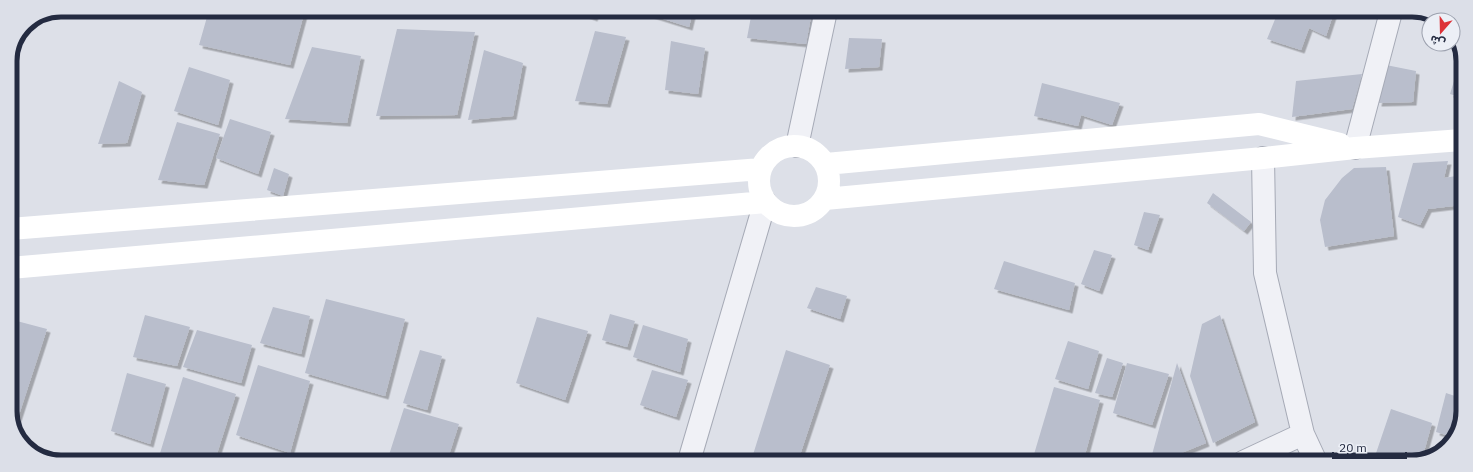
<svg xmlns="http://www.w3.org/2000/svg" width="1473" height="472" font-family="'IBM Plex Sans','Noto Sans Arabic',sans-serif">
<defs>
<filter id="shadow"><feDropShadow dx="3.5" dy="3.5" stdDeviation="0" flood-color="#0004"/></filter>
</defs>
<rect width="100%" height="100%" fill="#dde0e8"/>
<path fill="#b9becc" filter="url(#shadow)" d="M209,10H305L290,65L199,45Z
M575,11H596L594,18Z
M638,11H693L689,27Z
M752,11H812L806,44L747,38Z
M1278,12H1334L1326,36L1309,28L1301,50L1267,39Z
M397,29L475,32L457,115L376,116Z
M595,31L626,37L607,104L575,101Z
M1453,32L1458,46L1453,44Z
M849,38L882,39L879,67L845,69Z
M671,41L705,48L698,94L665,90Z
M312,47L361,56L347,123L285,119Z
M484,50L523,63L513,116L468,120Z
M1462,55L1463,57V98L1450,94Z
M1386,65L1416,71L1413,102L1378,103Z
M189,67L230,80L218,125L174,111Z
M1362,74L1352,109L1292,117L1296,81Z
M119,81L142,92L127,143L98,144Z
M1042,83L1120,103L1112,125L1081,115L1078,126L1034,116Z
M230,119L271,132L258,174L216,158Z
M177,122L220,134L204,185L158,180Z
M1448,161L1444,178L1462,175V205L1428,209L1420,225L1398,217L1413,163Z
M1386,167L1394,236L1325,247L1320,220L1325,200L1342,178L1354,168Z
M274,168L289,174L283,196L267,190Z
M1213,193L1251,222L1244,231L1207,203Z
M1144,212L1160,215L1148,250L1134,245Z
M1094,250L1112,255L1099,291L1081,284Z
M1004,261L1075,283L1069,310L994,289Z
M816,287L847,296L840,319L807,308Z
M326,299L405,319L385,396L305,373Z
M273,307L310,316L301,354L260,343Z
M610,314L635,321L627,347L602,340Z
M145,315L190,327L177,366L133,357Z
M1220,315L1255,422L1213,443L1190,376L1202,324Z
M537,317L588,331L565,400L516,383Z
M13,320L47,329L15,427L10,415V329Z
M643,325L688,339L680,372L633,357Z
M197,330L252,345L241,383L183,367Z
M1068,341L1099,351L1088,389L1055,379Z
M420,350L442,356L427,410L403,403Z
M786,350L830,365L798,461H751Z
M1107,358L1123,363L1112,397L1095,393Z
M1127,363L1169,374L1152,425L1113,413Z
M1177,363L1206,443L1159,462H1150Z
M258,365L310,381L290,453L236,435Z
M652,370L688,380L676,417L640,405Z
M127,373L166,384L150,444L111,431Z
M183,377L236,394L215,460H158Z
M1054,387L1100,400L1083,462L1032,461Z
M1446,393L1461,398V425L1453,437L1436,432Z
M404,408L459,424L447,461H406L389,455Z
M1391,409L1432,423L1422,459L1412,462H1373Z
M1435,450L1441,452L1433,455Z"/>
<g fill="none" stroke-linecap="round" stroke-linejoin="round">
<g stroke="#a6aab6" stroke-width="24">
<path id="street" d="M797,146L826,11
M1355,148L1391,12
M1263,158L1265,273L1303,434L1316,462
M689,461L765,202
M1243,462L1303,434"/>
</g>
<use href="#street" stroke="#f0f1f6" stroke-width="22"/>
<path stroke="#fff" stroke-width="22" d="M759 181a35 35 0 1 1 70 0a35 35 0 1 1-70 0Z
M826,164L1259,124L1340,144
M825,199L1263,158L1355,148L1462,140
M10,229L761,169
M10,268L765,202"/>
</g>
<path d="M0 0H1473V472H0ZM61 17H1412A44 44 0 0 1 1456 61V411A44 44 0 0 1 1412 455H61A44 44 0 0 1 17 411V61A44 44 0 0 1 61 17Z" fill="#dcdfe8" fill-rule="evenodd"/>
<path fill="none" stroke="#242b41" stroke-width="5" d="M61 17H1412A44 44 0 0 1 1456 61V411A44 44 0 0 1 1412 455H61A44 44 0 0 1 17 411V61A44 44 0 0 1 61 17Z"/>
<g transform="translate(1441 32) rotate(200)"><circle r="19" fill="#eceff6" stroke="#9ca1ae"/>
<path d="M0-3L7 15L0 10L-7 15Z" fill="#dd3238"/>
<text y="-6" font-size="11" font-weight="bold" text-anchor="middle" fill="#242b41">ش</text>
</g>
<path d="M1333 452v6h73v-6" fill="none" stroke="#242b41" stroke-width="2"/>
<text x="1339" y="452" font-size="12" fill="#242b41" stroke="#eceff6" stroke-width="3" paint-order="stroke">20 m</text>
</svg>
